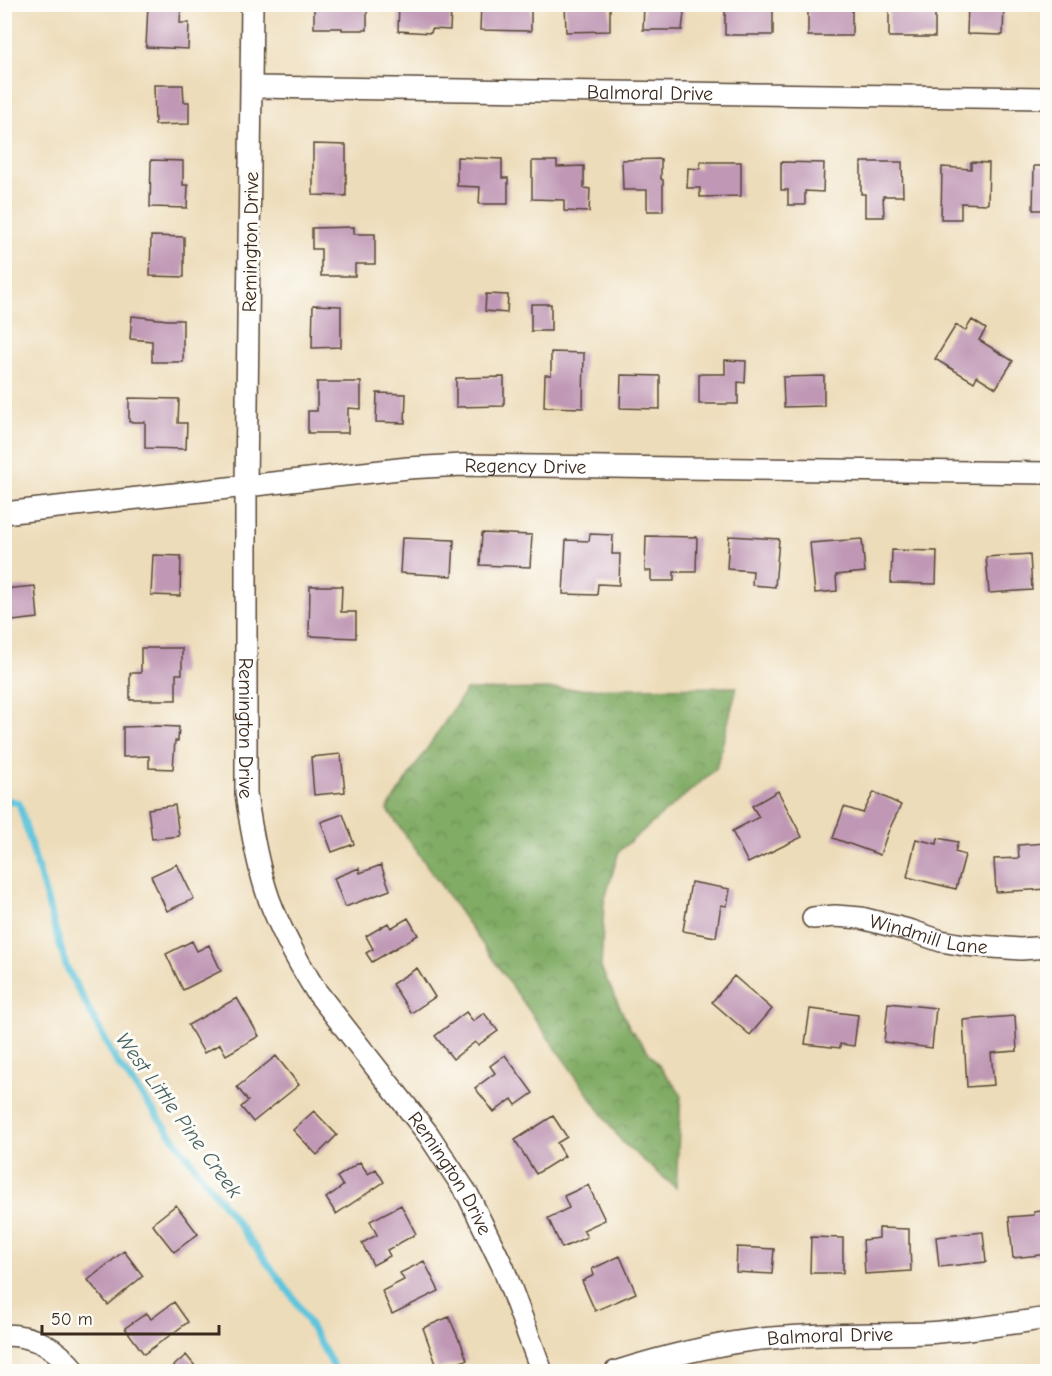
<svg xmlns="http://www.w3.org/2000/svg" width="1052" height="1376" font-family="'Comic Neue',sans-serif">
<defs>
<pattern id="forest-crowns" width="20" height="18" patternUnits="userSpaceOnUse" patternTransform="scale(1.5)"><rect width="20" height="18" fill="#81ac65"/><path d="M2 6a3 3 0 1 1 6 0M12 15a3 3 0 1 1 6 0" fill="none" stroke="#6b8c53"/></pattern>
</defs>
<rect width="100%" height="100%" fill="#fdfcf7"/>
<filter id="ink" filterUnits="userSpaceOnUse"><feTurbulence type="fractalNoise" baseFrequency=".0167" numOctaves="2"/><feDisplacementMap in="SourceGraphic" scale="12" xChannelSelector="R" yChannelSelector="G"/><feConvolveMatrix kernelMatrix="1 2 1 2 8 2 1 2 1" color-interpolation-filters="sRGB"/></filter>
<filter id="wash" filterUnits="userSpaceOnUse"><feTurbulence type="fractalNoise" baseFrequency=".008" numOctaves="4" result="noise"/><feDisplacementMap in="SourceGraphic" scale="24" xChannelSelector="R" yChannelSelector="G"/><feGaussianBlur stdDeviation="1.35" result="paint"/><feColorMatrix in="noise" values="0 0 0 0 0 0 0 0 0 0 0 0 0 0 0 0 0 1.4 0 .05"/><feComposite in="paint" operator="in"/></filter>
<g filter="url(#wash)">
<rect width="100%" height="100%" fill="#eddcb9"/>
<path fill="url(#forest-crowns)" stroke="#5e6b42" stroke-width="1.5" d="M737,687L716,769L619,851L604,902L601,968L630,1028L681,1094L676,1188L622,1142L387,809L466,690Z"/>
<g fill="none" stroke-linecap="round" stroke-linejoin="round">
<path stroke="#5ec4db" stroke-width="7" d="M4,799L19,803L66,966L116,1061L295,1300L337,1372"/>
</g>
<g id="blocks">
<path fill="#c098b5" d="M148,4H181L180,23H189L188,49L146,47Z
M314,4H367V30H342V28H314Z
M399,4H456L457,9H451L450,30L432,29L431,33L398,31Z
M481,4H531V31L480,30Z
M565,4H610V31L566,32Z
M644,4H685L682,30H643Z
M725,4H773V35H725Z
M889,4H935V37H889Z
M968,4L1004,6L1003,35L967,34Z
M808,5H852V36H808Z
M154,85H183L184,102H189V124L155,125Z
M313,144L346,145V196L313,195Z
M457,157L502,159V178H508V204H479L480,187L457,186Z
M661,159V179L663,180V211H647V190H623L622,160Z
M151,160L183,161V185H188L187,208L150,207Z
M532,161H557V167L584,166V188L590,189L589,212L564,211V200L532,199Z
M700,162H741V196L700,197V188H687L688,168L700,169Z
M781,162L824,163L823,192L805,191V205H788V190H781Z
M861,162H902L903,196H883L884,217H865V194H861Z
M971,162L989,163L988,204L961,203V219H941L942,167L971,169Z
M1034,166H1048V210H1033Z
M354,227V234H375V264H355V276H321V249H312V228Z
M151,236L184,237V277L150,276Z
M486,294L508,295L507,313L485,311Z
M531,304H551V331H531Z
M313,305L341,306V347L312,348Z
M132,316L168,320H183V362H152V341L130,339Z
M972,320L986,329L979,340L1013,361L996,388L977,376L974,382L935,359L956,325L965,331Z
M551,352L584,353L583,408L544,407L545,375H551Z
M725,360L746,361L745,383L738,382V404H699V374H725Z
M621,375L660,376V409L620,408Z
M824,376V406L784,407L783,377Z
M504,377V406L456,407V378Z
M317,382H361V409L348,408V433H308V411H317Z
M377,393L406,394L405,423L376,422Z
M129,398L179,399L178,423H187L186,449L145,448V422H129Z
M482,533L532,535L530,567L480,565Z
M590,534L613,535L612,554H620L619,585L598,584L597,595L563,594L566,540L589,541Z
M646,536L697,537L696,572H674V581H651V571H645Z
M729,536L779,539L775,587L752,585L753,571L727,569Z
M402,538L454,540L452,576L400,573Z
M862,539L865,572L836,575L837,591L815,593L810,543Z
M892,550L937,551L936,584L891,583Z
M1030,554L1032,590L989,593L986,557Z
M153,555L181,556L180,596L151,595Z
M35,586L38,618L4,622V589Z
M310,586H342L341,612H356V638L309,636Z
M141,648H182V674H176V700H130V673H141Z
M157,726L179,727L178,741H175L173,769L149,768V756L123,757V727Z
M341,754L345,792L314,795L311,757Z
M778,791L802,837L748,863L732,831L759,817L752,806Z
M874,792L901,805L888,832L880,855L833,838L844,807L863,813Z
M175,805L179,836L152,839L148,809Z
M343,814L354,844L332,852L321,822Z
M938,838L958,842L955,852L965,855L956,889L907,877L916,839L937,844Z
M1046,843L1048,889L996,892L994,859L1019,858L1018,845Z
M177,864L194,899L167,911L151,876Z
M381,865L390,890L345,907L334,878L359,868L360,873Z
M691,882L730,889L727,906L721,905L716,937L683,931Z
M408,918L418,935L372,962L366,953L373,949L366,936L388,923L391,928Z
M192,941L197,951L209,945L221,971L183,990L166,954Z
M417,968L435,997L411,1013L392,984Z
M734,976L772,1009L750,1035L712,1002Z
M237,998L259,1036L226,1055L220,1044L204,1053L188,1025Z
M888,1003L936,1008L932,1048L884,1042Z
M810,1009L858,1015L854,1046L840,1044V1048L805,1044Z
M466,1012L473,1021L484,1013L498,1031L478,1045L475,1042L453,1059L435,1036Z
M1015,1016L1017,1051L991,1053L994,1085L967,1087L963,1020Z
M505,1055L533,1093L516,1105L512,1099L494,1112L475,1088L495,1073L490,1066Z
M276,1056L299,1085L253,1122L241,1107L248,1101L237,1087Z
M314,1111L337,1135L317,1155L293,1130Z
M553,1116L567,1137L557,1143L565,1156L536,1174L515,1140Z
M360,1162L368,1174L376,1169L384,1182L336,1214L326,1198L343,1186L337,1177Z
M588,1185L605,1220L583,1230L587,1237L562,1248L548,1218L569,1208L564,1196Z
M176,1205L198,1234L174,1252L152,1224Z
M401,1205L416,1234L387,1250L390,1256L373,1265L362,1243L377,1235L370,1221Z
M1048,1210V1254L1013,1258L1009,1217L1034,1215V1212Z
M879,1228L909,1229V1244H910L911,1271L865,1274L863,1240L879,1238Z
M983,1232L986,1262L939,1267L936,1237Z
M811,1237L843,1238V1273H810Z
M737,1247L774,1249L772,1274L736,1272Z
M124,1251L143,1276L108,1305L88,1280Z
M620,1256L636,1293L595,1311L582,1281L594,1275L592,1269Z
M424,1261L439,1291L392,1314L382,1291L404,1280L400,1273Z
M174,1302L188,1322L144,1354L125,1328L147,1313L151,1319Z
M449,1317L459,1340H460L467,1360L438,1369L423,1328Z
M186,1355L200,1372H167Z"/>
</g>
</g>
<g filter="url(#ink)">
<use href="#blocks" fill-opacity="0" stroke="#564535" stroke-width="1.5"/>
<g fill="none" stroke-linecap="round" stroke-linejoin="round">
<g stroke="#564535" stroke-width="24">
<g id="street">
<path id="s1" d="M252,4L246,486V793C251,829 257,865 269,899C281,931 298,962 316,991L428,1134L468,1195L503,1267L542,1372"/>
<path id="s2" d="M252,87L1048,98"/>
<path id="s3" d="M4,513L408,468L462,465L1048,473"/>
<path id="s4" d="M813,918L835,916L861,918L912,931L941,941L964,945L1021,949L1048,947"/>
<path d="M4,1335C35,1335 57,1348 76,1372"/>
<path id="s5" d="M615,1372C660,1358 705,1346 752,1340C810,1333 868,1335 925,1333C966,1331 1007,1324 1048,1318"/>
</g>
</g>
<use href="#street" stroke="#fff" stroke-width="21"/>
</g>
</g>
<g text-anchor="middle" stroke-width="6" stroke-linejoin="round" paint-order="stroke">
<g font-size="20" fill="#3b2a1e" stroke="#fdfcf7">
<text dy="7" stroke="none"><textPath href="#s2" startOffset="398">Balmoral Drive</textPath></text>
<text transform="translate(250 242) rotate(-89)" y="7">Remington Drive</text>
<text dy="7" stroke="none"><textPath href="#s3" startOffset="524">Regency Drive</textPath></text>
<text dy="7" stroke="none"><textPath href="#s1" startOffset="724">Remington Drive</textPath></text>
<text dy="7" stroke="none"><textPath href="#s4" startOffset="118">Windmill Lane</textPath></text>
<text dy="7" stroke="none"><textPath href="#s1" startOffset="1228">Remington Drive</textPath></text>
<text dy="7" stroke="none"><textPath href="#s5" startOffset="219">Balmoral Drive</textPath></text>
</g>
<g font-size="21" font-style="italic" fill="#476060" stroke="#fdfcf7">
<text transform="translate(179 1115) rotate(54)" y="7">West Little Pine Creek</text>
</g>
</g>
<rect width="1052" height="1376" fill="none" stroke="#fdfcf7" stroke-width="24"/>
<path d="M42 1325v9h177v-9" fill="none" stroke="#3b2a1e" stroke-width="3"/>
<text x="51" y="1325" font-size="18" fill="#3b2a1e" stroke="#fdfcf7" stroke-width="4.5" paint-order="stroke">50 m</text>
</svg>
